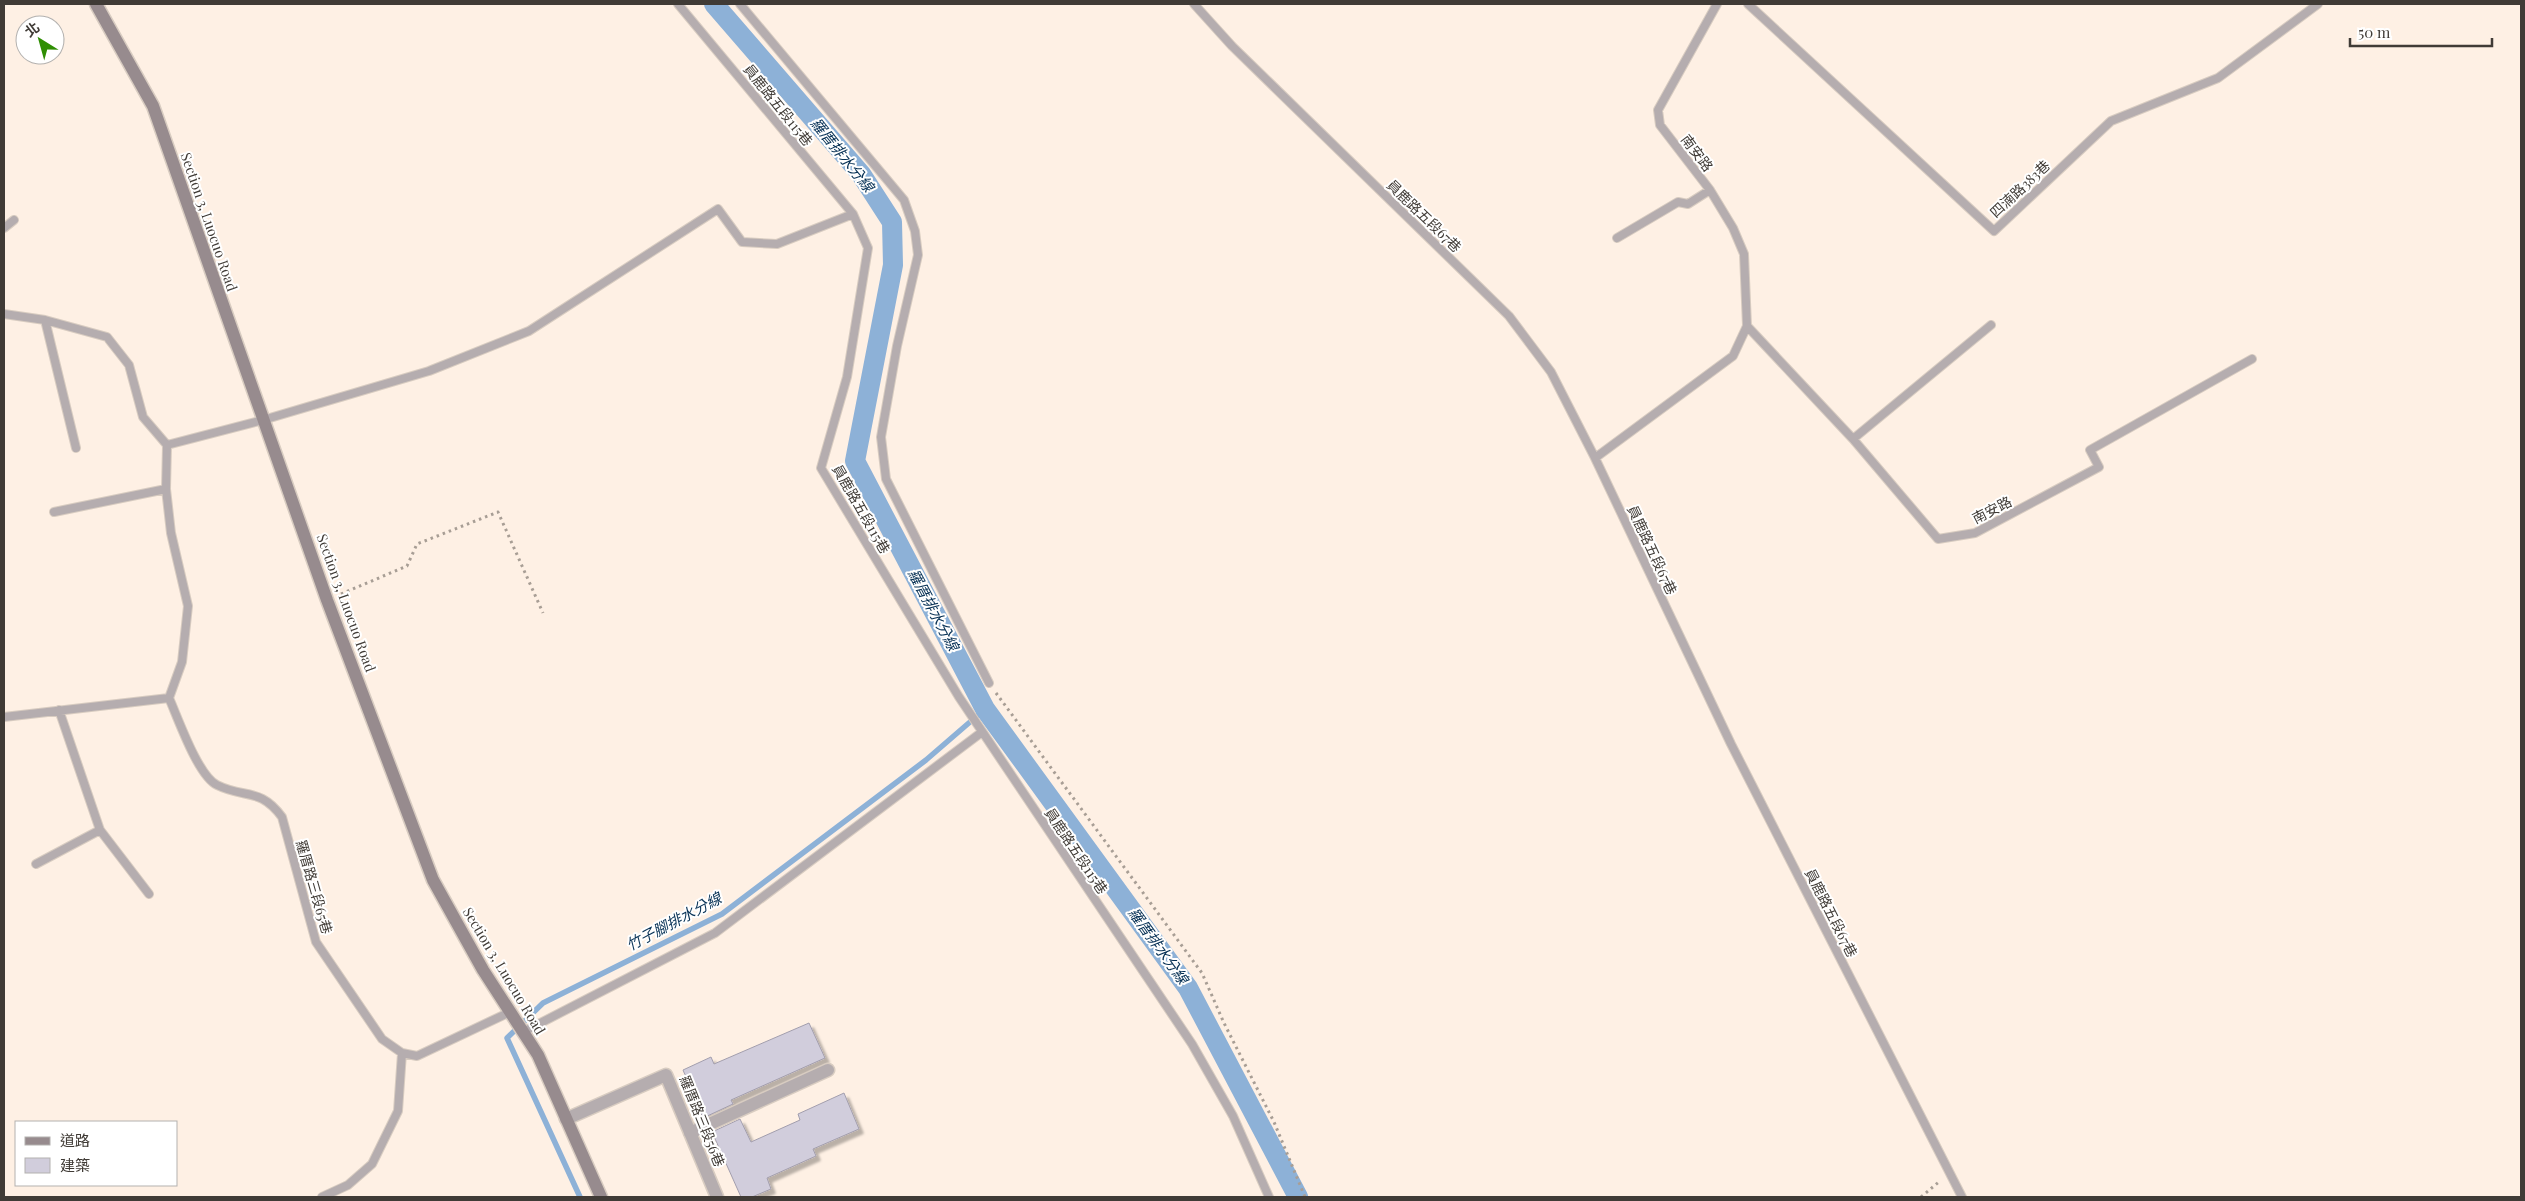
<svg xmlns="http://www.w3.org/2000/svg" width="2525" height="1201" font-family="'Playfair Display','Noto Sans TC',serif">
<defs>
<filter id="shadow"><feDropShadow dx="4.5" dy="4.5" stdDeviation="1" flood-color="#0004"/></filter>
</defs>
<rect width="100%" height="100%" fill="#fef0e4"/>
<g fill="none" stroke-linecap="round" stroke-linejoin="round">
<path stroke="#8db1d7" stroke-width="5.5" d="M580,1197L507,1038L543,1003L722,914L926,760L985,709"/>
<path stroke="#8db1d7" stroke-width="20" d="M714,4L861,174L892,222L893,265L855,461L985,709L1188,988L1298,1197"/>
</g>
<path fill="#d1cddc" stroke="#a29ead" filter="url(#shadow)" d="M809,1023L825,1058L731,1100L733,1104L703,1118L683,1070L711,1057L714,1064Z
M844,1093L859,1129L813,1149L816,1156L767,1178L771,1189L752,1197H741L712,1132L740,1119L751,1142L800,1120L798,1114Z"/>
<g fill="none" stroke-linecap="round" stroke-linejoin="round">
<g stroke="#d8ccc1" stroke-width="10">
<path id="lane" d="M678,4L853,214L868,248L847,377L821,468L959,697L1192,1044L1233,1116L1269,1197
M740,4L904,200L915,231L918,255L897,346L881,437L886,479L989,683
M1194,4L1232,46L1509,316L1551,372L1595,458L1731,744L1962,1197
M1748,4L1994,231L2111,121L2218,78L2318,4
M4,228L14,220
M1617,238L1678,202L1688,204L1710,190
M4,314L45,320L107,337L129,365L143,417L167,445
M45,320L76,448
M1747,326L1853,439L1938,539L1975,533L2099,467L2090,450L2252,359
M1853,439L1991,325
M167,445L166,489L171,533L188,606L182,662L169,698C178,718 198,776 217,785C245,799 260,787 282,817L316,942L382,1039L402,1053L417,1056L510,1012
M167,445L263,420L429,371L529,331L718,209L742,242L777,244L853,214
M1595,458L1733,356L1747,326L1744,254L1733,228L1710,190L1660,125L1658,110L1717,4
M54,512L166,489
M59,710L100,830L149,894
M4,717L169,698
M36,864L100,830
M523,1032L715,933L982,732
M322,1197L348,1185L372,1164L398,1111L402,1053"/>
</g>
<g stroke="#d8ccc1" stroke-width="15">
<path id="street" d="M566,1119L666,1075L717,1197
M690,1133L828,1070"/>
</g>
<g stroke="#d8ccc1" stroke-width="15">
<path id="secondary" d="M96,4L153,106L327,600L433,880L483,970L538,1055L601,1197"/>
</g>
<path stroke="#a89e95" stroke-width="3" stroke-dasharray="2.5 4" stroke-linecap="butt" d="M341,594L407,566L417,544L498,512L543,613
M996,693L1202,973L1224,1023L1274,1122L1305,1197
M1921,1197L1940,1181"/>
<use href="#lane" stroke="#b5adaf" stroke-width="8"/>
<use href="#street" stroke="#b5adaf" stroke-width="12"/>
<use href="#secondary" stroke="#978b8e" stroke-width="12"/>
</g>
<g text-anchor="middle" stroke-width="4" stroke-linejoin="round" paint-order="stroke">
<g font-size="14" fill="#403b36" stroke="#fff">
<text transform="translate(778 105) rotate(51)" y="5">員鹿路五段115巷</text>
<text transform="translate(1697 153) rotate(53)" y="5">南安路</text>
<text transform="translate(2020 189) rotate(-43)" y="5">四湳路383巷</text>
<text transform="translate(1424 216) rotate(44)" y="5">員鹿路五段67巷</text>
<text transform="translate(209 222) rotate(71)" y="5">Section 3, Luocuo Road</text>
<text transform="translate(861 509) rotate(60)" y="5">員鹿路五段115巷</text>
<text transform="translate(1992 510) rotate(-27)" y="5">南安路</text>
<text transform="translate(1652 550) rotate(65)" y="5">員鹿路五段67巷</text>
<text transform="translate(346 603) rotate(70)" y="5">Section 3, Luocuo Road</text>
<text transform="translate(1076 851) rotate(56)" y="5">員鹿路五段115巷</text>
<text transform="translate(314 887) rotate(74)" y="5">羅厝路三段65巷</text>
<text transform="translate(1831 913) rotate(63)" y="5">員鹿路五段67巷</text>
<text transform="translate(504 971) rotate(59)" y="5">Section 3, Luocuo Road</text>
<text transform="translate(702 1121) rotate(68)" y="5">羅厝路三段56巷</text>
</g>
<g font-size="15" font-style="italic" fill="#073155" stroke="#fff">
<text transform="translate(842 155) rotate(51)" y="5">羅厝排水分線</text>
<text transform="translate(933 610) rotate(62)" y="5">羅厝排水分線</text>
<text transform="translate(674 922) rotate(-28)" y="5">竹子腳排水分線</text>
<text transform="translate(1158 946) rotate(54)" y="5">羅厝排水分線</text>
</g>
</g>
<rect width="2525" height="1201" fill="none" stroke="#403b36" stroke-width="10"/>
<rect x="15" y="1121" width="162" height="65" fill="#ffffff" stroke="#b3b1af"/>
<rect x="25" y="1137" width="25" height="8" fill="#978b8e" stroke="#b3b1af"/>
<text x="60" y="1146" font-size="15" fill="#403b36">道路</text>
<rect x="25" y="1158" width="25" height="15" fill="#d1cddc" stroke="#b3b1af"/>
<text x="60" y="1171" font-size="15" fill="#403b36">建築</text>
<g transform="translate(40 40) rotate(323)"><circle r="24" fill="#ffffff" stroke="#b3b1af"/>
<path d="M0-4L9 19L0 12L-9 19Z" fill="#2f8e03"/>
<text y="-8" font-size="14" font-weight="bold" text-anchor="middle" fill="#403b36">北</text>
</g>
<path d="M2350 38v8h142v-8" fill="none" stroke="#403b36" stroke-width="2.5"/>
<text x="2358" y="38" font-size="15" fill="#403b36" stroke="#ffffff" stroke-width="4" paint-order="stroke">50 m</text>
</svg>
